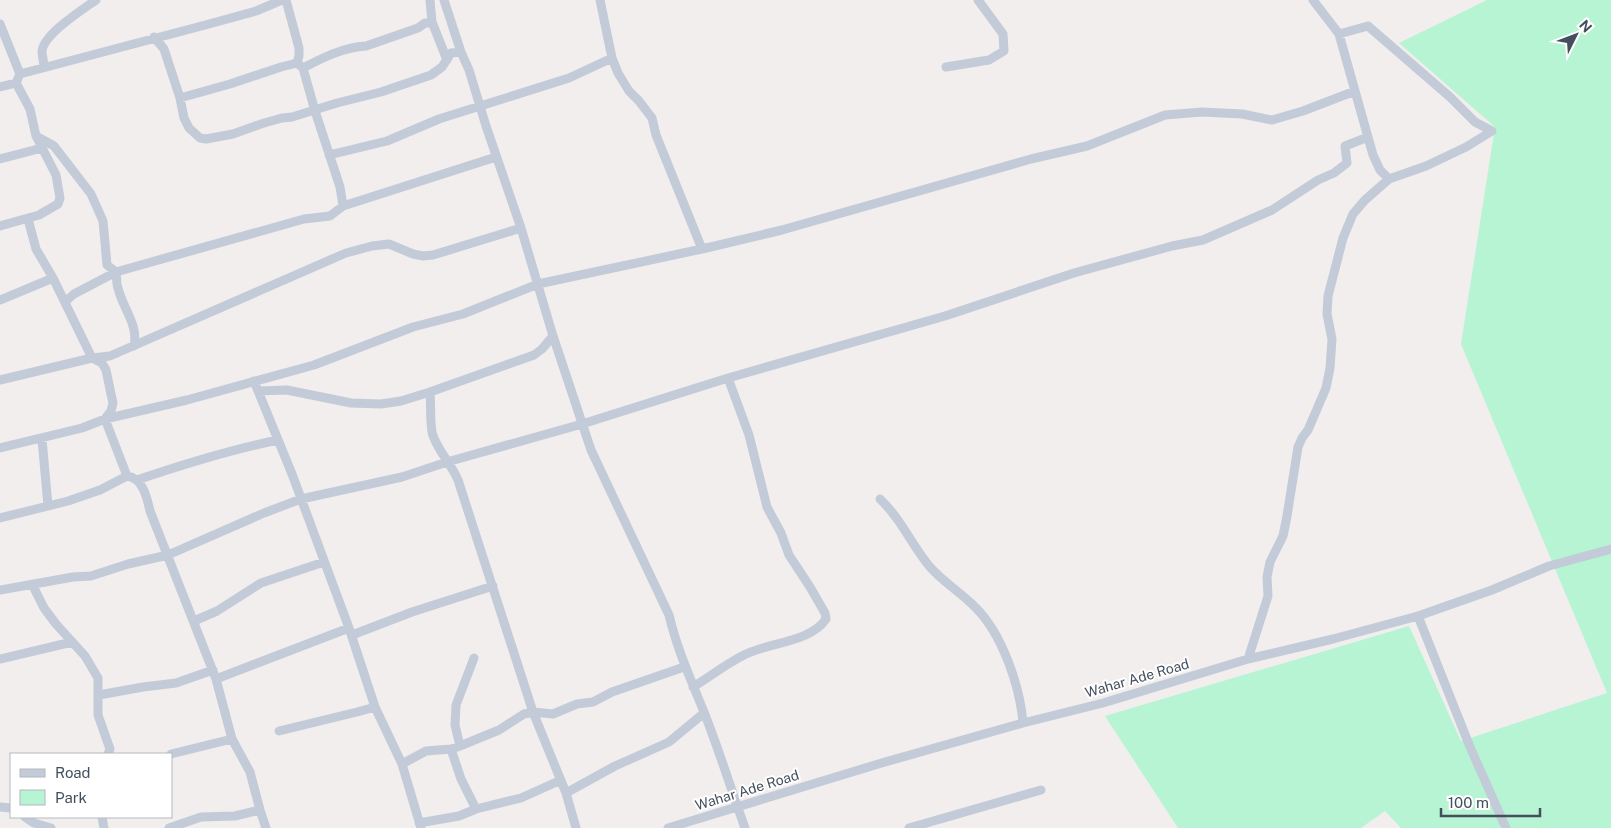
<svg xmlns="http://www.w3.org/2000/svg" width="1611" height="828" font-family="'Public Sans',sans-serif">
<rect width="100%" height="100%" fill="#f1eeed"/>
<path fill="#b6f4d4" d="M1487,0H1611V828H1401L1385,811L1361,828H1178L1105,716L1409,626L1461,741L1607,693L1461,344L1495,127L1399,43Z"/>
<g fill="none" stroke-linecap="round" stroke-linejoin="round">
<path stroke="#c2cbd7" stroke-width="9" d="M444,0L461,52L469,70L486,126L521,228L553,336L591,450L669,615C677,649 691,680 704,712C719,750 731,789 745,828
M600,0L612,58L618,73L629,91L639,101L652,118L656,135L702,249
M1313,0L1339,34L1373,155L1380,170L1389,179
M432,22L447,60
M0,24L20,74L16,83L30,109L36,136L56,175L60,198L58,204L39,215L0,226
M154,37L164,49L180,98L184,118L189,128L200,138L206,139L233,134L264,123L282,118L292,117L337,103L381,92L431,75L442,67L451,53L461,52
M44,67C44,62 42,56 42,51C44,34 82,10 96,0
M946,67L989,60L1004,51L1003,34L978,0
M303,68C322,58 344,47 366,46L418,28L425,23L432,22L430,0
M20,74L209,24L256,11L282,0
M0,87L16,83
M180,98L230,84L281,67L297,63
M36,136L54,146L91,194L103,221L107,265L116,272C117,277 116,283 118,288C122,307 139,325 134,346
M329,155L387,141L439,119L569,78L612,58
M0,159L42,148
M343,206L496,157
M28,219L36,249L53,278L92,358L102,363L106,370L111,394L113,403L111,411L105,419L127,476C143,478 147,498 150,511L216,679L232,739L250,772L260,810L266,828
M0,300L53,278
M65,302L74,294L116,272L304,219L330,216L343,206L340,187L315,111L303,68L297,63L299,56V48L286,0
M0,380L92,358L110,356L346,253L372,246L389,244L413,254L423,256L433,255L521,228
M254,381L292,474L349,628L375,707L402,764L421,828
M258,391L287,390L351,403L381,404L401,401L430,392L534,355L542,349L553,336
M430,392C431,405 430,419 432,432C435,447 452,465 458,480L533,712L566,793L576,828
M42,439L48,506
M0,448L82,428L105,419L187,400L314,365L413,327L463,314L538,284L702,249L782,230L1031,159L1087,146L1165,115L1202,112L1242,114L1272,120L1303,111L1355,91
M137,480C184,464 229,450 278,440
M880,499C902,520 911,544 930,567C943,582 962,593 976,608C1002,634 1020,686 1023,723
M0,518L68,501L100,490L127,476
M32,584L44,608L56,624L85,656L98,678V715L110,749L108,754
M0,590L73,577L91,576L128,564L168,555L264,513L301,499L402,477L447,462L582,424L728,378L945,316L1074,273L1172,246L1203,240L1272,210L1318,180L1334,173L1347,163L1345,146L1368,137
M1418,616L1470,747L1506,828
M194,621L217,611L261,583L324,562
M352,635L412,612L493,586
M0,659L72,642
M1248,659L1268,596L1267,577L1270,562L1283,536L1287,516L1298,447L1302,438L1308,430L1326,388L1330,368L1332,339L1327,314L1328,296L1343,238L1353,214L1365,200L1389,179L1426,166L1445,157L1466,147L1492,131L1475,122L1450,97L1368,26L1339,34
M216,679L349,628
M693,687C709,677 725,665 742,656C767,642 810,643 826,619L825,613L810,587L789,555L781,533L767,507L749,435L728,378
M99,695L143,687L176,683L213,670
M279,731L357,712L375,707
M460,746L455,725L456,705L474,658
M451,749L461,779L476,809
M171,754L232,739
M402,764L426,751L451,749L460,746L499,730L524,714L533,712L553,714L577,704L593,702L612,692L684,667
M566,793L615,766L669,742L704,713
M0,807L11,808
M25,817L34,823L51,828
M102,817L104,828
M419,823L459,816L476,809L521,798L561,780
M169,828L201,817L235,816L260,810
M668,828L885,762L1023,723L1103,703L1248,659L1333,639L1418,616L1492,590L1549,566L1611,549
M909,828L1041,790"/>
</g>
<g text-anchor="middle" stroke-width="4" stroke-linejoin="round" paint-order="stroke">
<g font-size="14" fill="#444f5d" stroke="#fff">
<text transform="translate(1137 678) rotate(-16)" y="5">Wahar Ade Road</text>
<text transform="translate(747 790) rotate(-17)" y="5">Wahar Ade Road</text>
</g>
</g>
<rect x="10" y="753" width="162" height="65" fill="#ffffff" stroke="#b4b9be"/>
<rect x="20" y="769" width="25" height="8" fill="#c2cbd7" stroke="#b4b9be"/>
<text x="55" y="778" font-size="15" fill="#444f5d">Road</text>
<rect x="20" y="790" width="25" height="15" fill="#b6f4d4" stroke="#b4b9be"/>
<text x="55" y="803" font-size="15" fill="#444f5d">Park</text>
<g transform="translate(1576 35) rotate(48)" stroke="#ffffff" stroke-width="4" paint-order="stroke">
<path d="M0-4L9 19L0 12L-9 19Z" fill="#444f5d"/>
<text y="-8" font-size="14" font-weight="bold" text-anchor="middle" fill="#444f5d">N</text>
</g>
<path d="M1441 808v8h99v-8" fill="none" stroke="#444f5d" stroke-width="2.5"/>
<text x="1448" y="808" font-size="15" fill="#444f5d" stroke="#ffffff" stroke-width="4" paint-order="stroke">100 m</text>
</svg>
